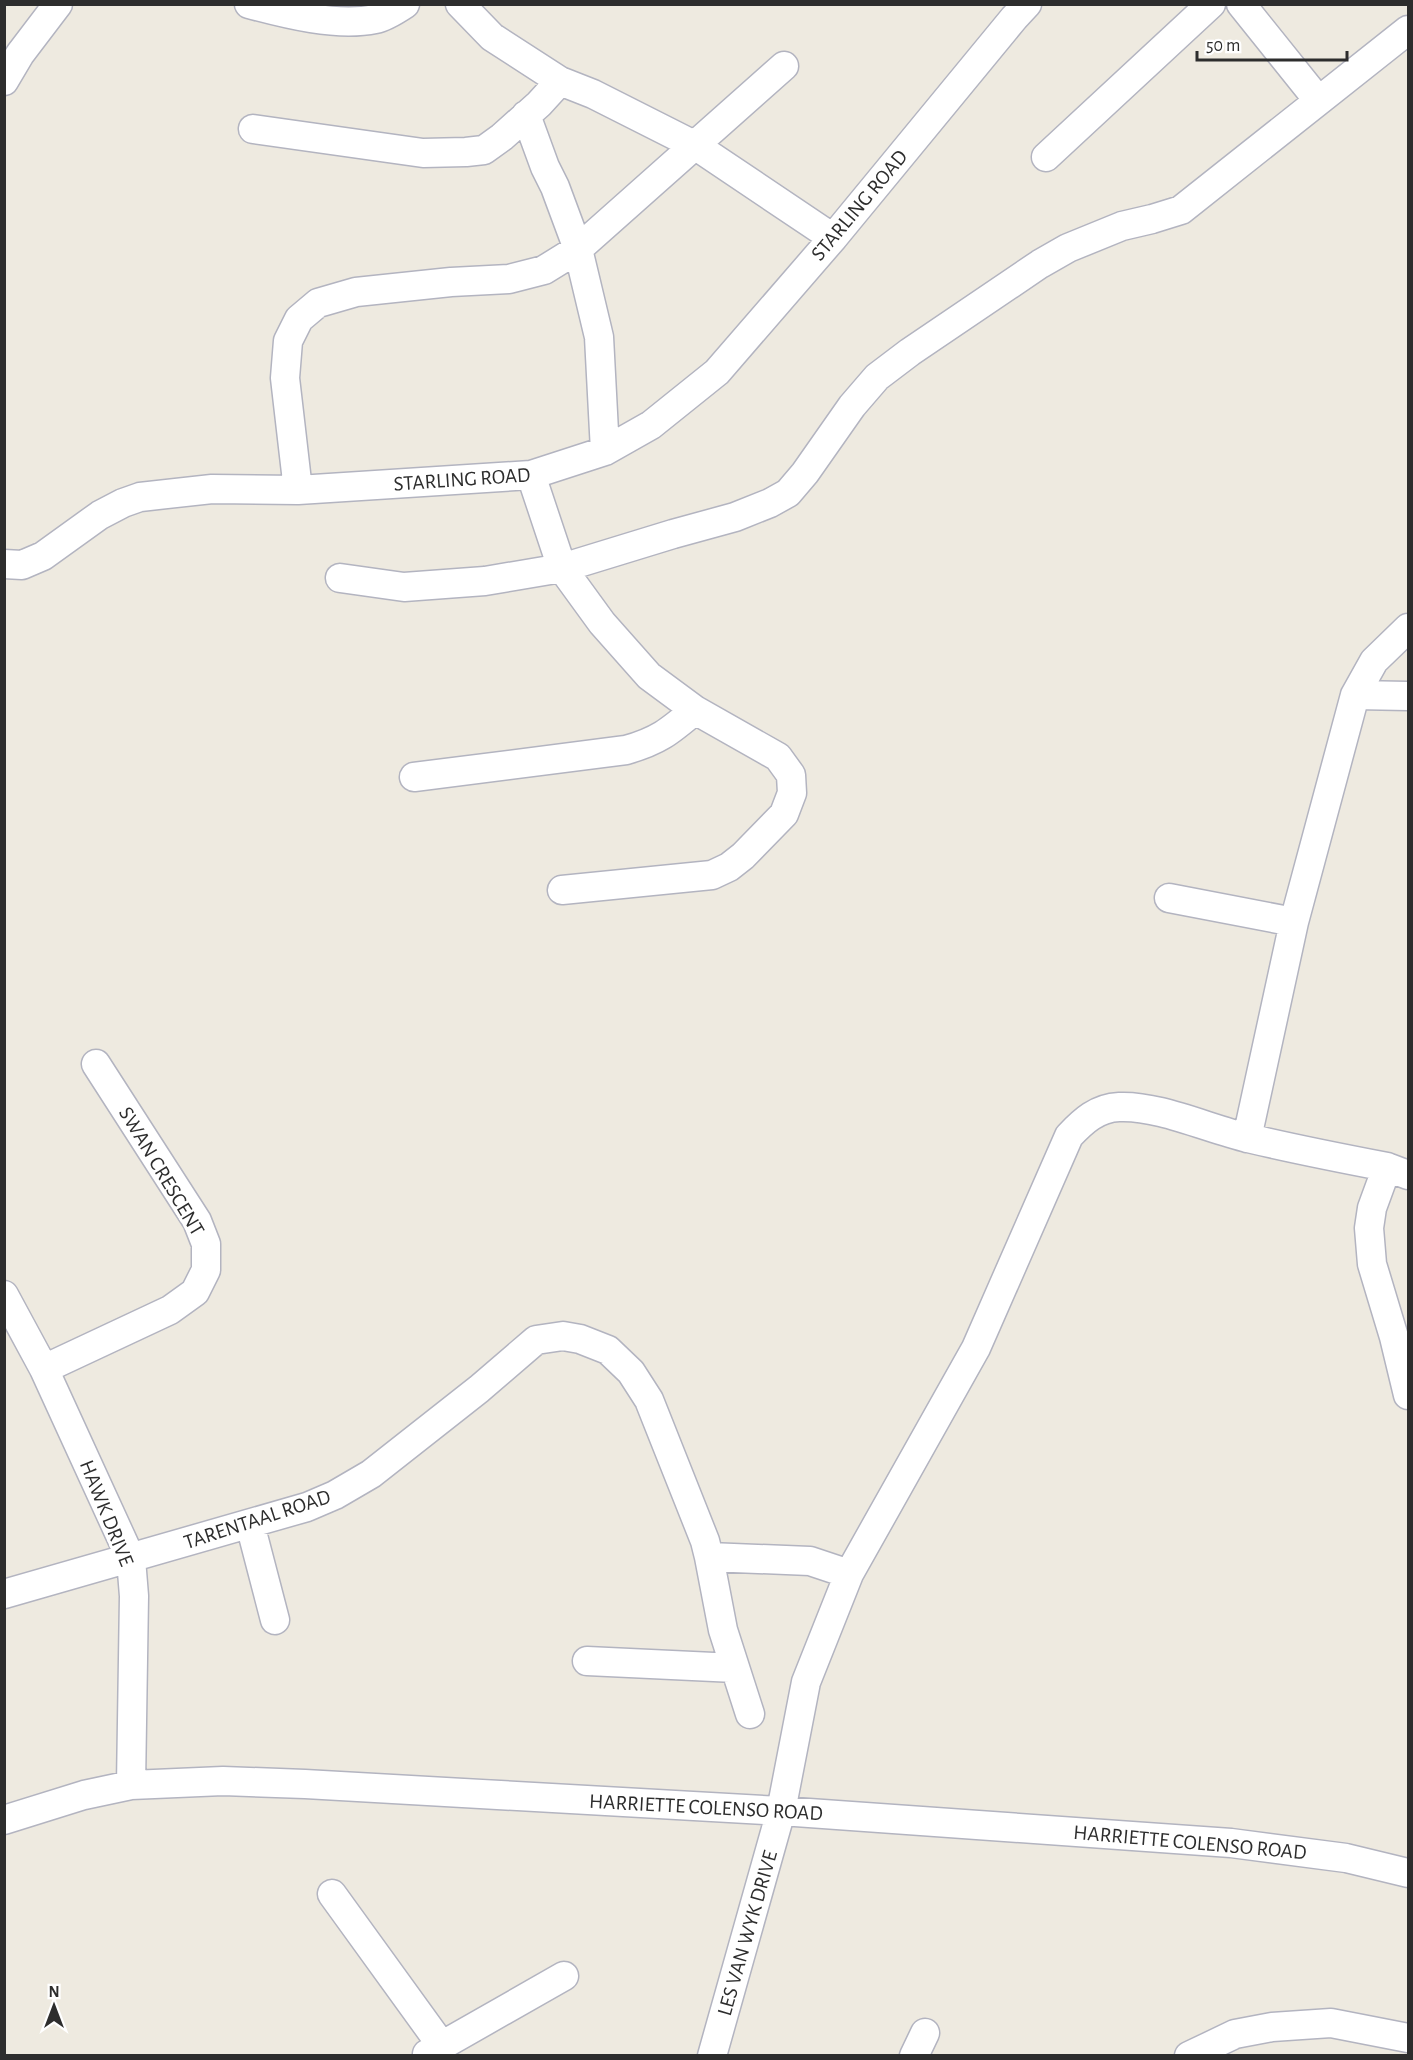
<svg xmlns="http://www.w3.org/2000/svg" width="1413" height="2060" font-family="'Alegreya Sans',sans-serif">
<rect width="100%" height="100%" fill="#eeeae0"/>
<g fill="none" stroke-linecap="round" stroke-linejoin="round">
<g stroke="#b3b4c0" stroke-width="31">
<path id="minor" d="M249,4C286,14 337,27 375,19C385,17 396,10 405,4
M460,4L492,37L560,81L593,94L696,146L833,238
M1241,4L1318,100
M4,81L20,54L58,4
M526,115L545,167L555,187L578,249L599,337L605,451
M253,129L423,153L466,152L484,150L502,137L539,104L560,81
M1046,157L1211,4
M531,475L562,568L602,623L649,676L695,710L778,757L791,775L792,793L784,814L743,856L729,867L712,875L562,890
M298,490L285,378L288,341L299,319L318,303L356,292L451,282L509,279L544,270L578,249L784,66
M4,564L22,565L43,556L100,515L123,503L140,497L212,489L298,490L531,475L605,451L651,425L717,372L833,238L1014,18L1027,4
M340,578L404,587L485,581L562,568L673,534L735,517L770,503L788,493L805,473L852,406L877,377L910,352L1040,264L1068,248L1122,226L1152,219L1181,210L1408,30
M1355,695L1408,696
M414,777L626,750C658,741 669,732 695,710
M1169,898L1294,922
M1247,1138L1294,922L1355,695L1374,661L1408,628
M1387,1167L1372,1208L1369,1228L1372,1264L1394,1337L1408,1395
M4,1295L44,1369L131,1559L134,1596L131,1785
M44,1369L170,1310L195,1292L206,1270V1244L197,1221L96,1064
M250,1524L275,1620
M709,1557L723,1630L750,1714
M4,1594L307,1507L335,1495L371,1474L479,1389L536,1340L563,1336L580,1339L608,1350L631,1372L649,1400L705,1541L709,1557L810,1561L849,1574
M587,1661L735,1668
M4,1820L84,1795L131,1785L223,1781L305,1784L781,1811L1231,1843L1346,1858L1408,1873
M332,1894L442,2046
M427,2054L564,1976
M712,2056L781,1811L806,1682L849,1574L976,1348L1069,1136C1083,1121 1097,1108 1119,1107C1158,1105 1209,1129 1248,1138C1294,1149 1340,1158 1387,1167L1408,1175
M914,2056L925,2033
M1189,2056L1235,2034L1272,2027L1331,2023L1408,2038"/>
</g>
<use href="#minor" stroke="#fff" stroke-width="28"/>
</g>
<g text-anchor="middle" stroke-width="6" stroke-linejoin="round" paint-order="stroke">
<g font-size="21" fill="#2d2d2d" stroke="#fff">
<text transform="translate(859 205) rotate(-50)" y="7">STARLING ROAD</text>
<text transform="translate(462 479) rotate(-4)" y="7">STARLING ROAD</text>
<text transform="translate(162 1171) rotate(59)" y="7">SWAN CRESCENT</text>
<text transform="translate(107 1513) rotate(68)" y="7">HAWK DRIVE</text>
<text transform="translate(257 1519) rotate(-18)" y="7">TARENTAAL ROAD</text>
<text transform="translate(706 1807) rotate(3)" y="7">HARRIETTE COLENSO ROAD</text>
<text transform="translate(1190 1842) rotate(5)" y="7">HARRIETTE COLENSO ROAD</text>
<text transform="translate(747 1933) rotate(-74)" y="7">LES VAN WYK DRIVE</text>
</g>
</g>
<rect width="1413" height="2060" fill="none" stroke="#2d2d2d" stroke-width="12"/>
<g transform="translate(54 2006)" stroke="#ffffff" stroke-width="4.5" paint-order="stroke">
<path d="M0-4.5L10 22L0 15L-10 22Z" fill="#2d2d2d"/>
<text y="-9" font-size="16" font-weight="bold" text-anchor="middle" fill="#2d2d2d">N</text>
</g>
<path d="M1197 51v9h150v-9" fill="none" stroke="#2d2d2d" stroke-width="3"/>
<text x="1206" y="51" font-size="18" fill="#2d2d2d" stroke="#ffffff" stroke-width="4.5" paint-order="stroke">50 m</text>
</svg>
